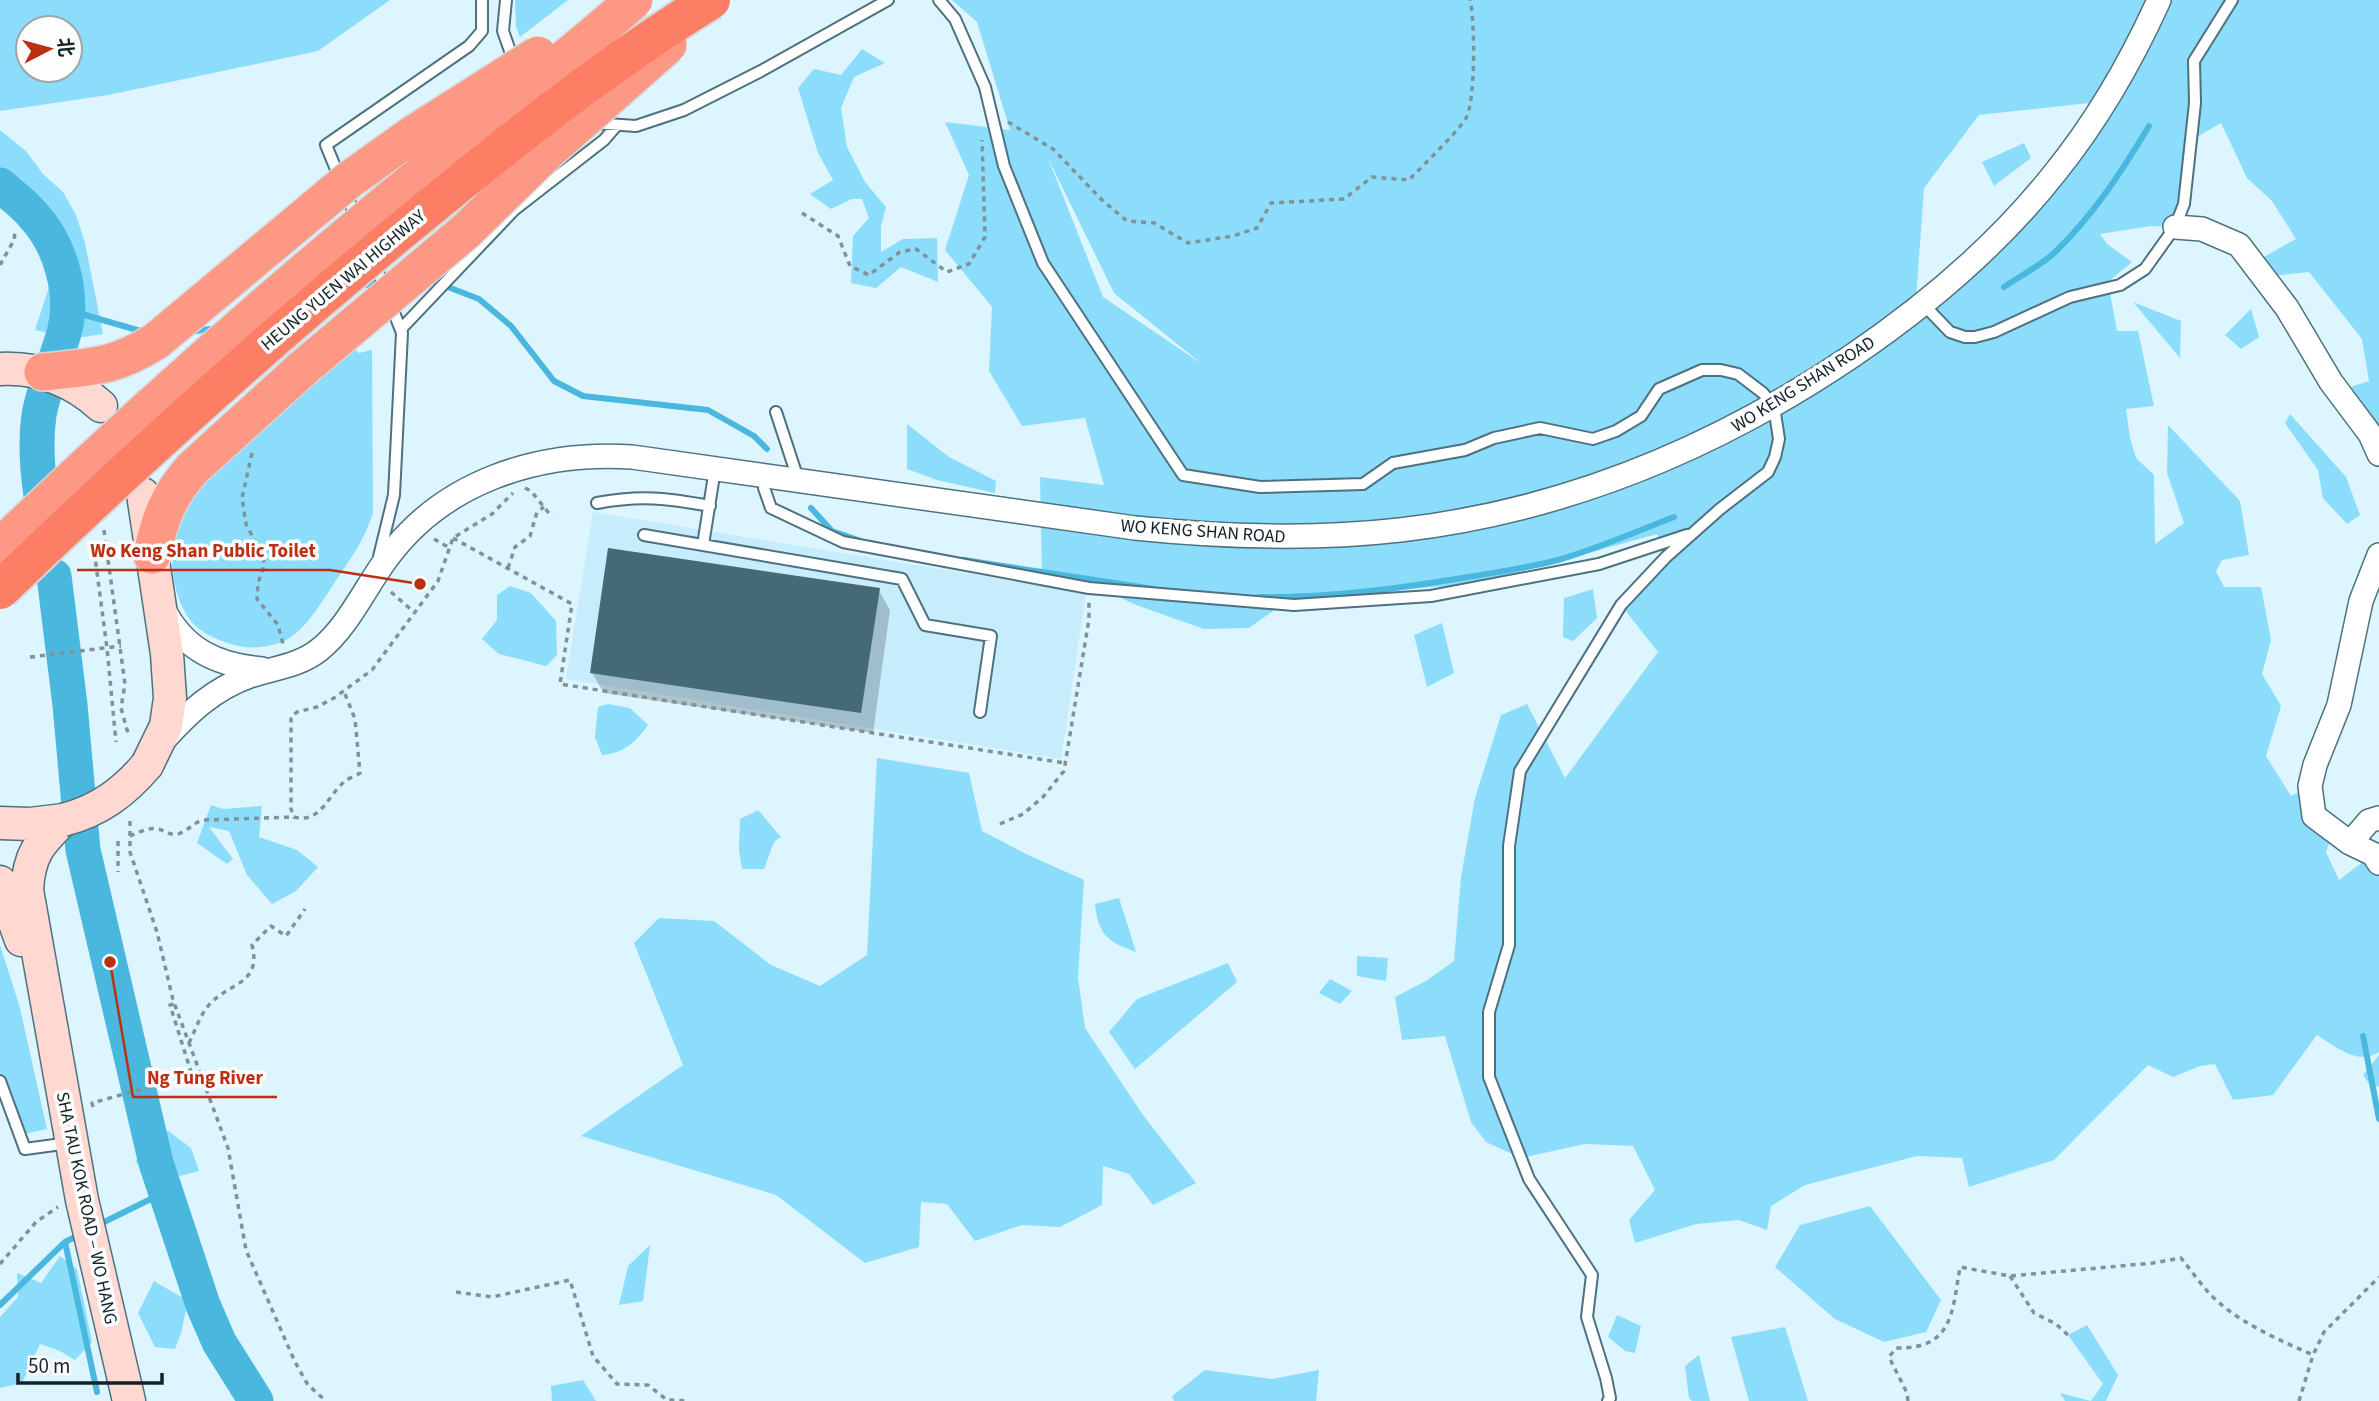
<svg xmlns="http://www.w3.org/2000/svg" width="2379" height="1401" font-family="'Source Sans 3','Noto Sans SC',sans-serif">
<rect width="100%" height="100%" fill="#ddf5fe"/>
<path fill="#c7edfd" d="M593,512L1086,593L1061,759L566,679Z"/>
<path fill="#8cddfb" fill-rule="evenodd" d="M0,0H390L318,51L108,95L0,111ZM70,28V70H28V28Z
M515,0H568L520,37L516,27Z
M952,0H2379V460L2338,391L2369,381L2362,339L2309,272L2264,277L2253,263L2296,239L2272,201L2247,178L2221,123L2190,141L2175,227L2151,226L2100,234L2107,244L2132,262L2108,282L2117,331H2138L2154,406L2126,409L2130,438L2136,458L2154,475L2155,544L2184,523L2167,473L2168,425L2240,501L2249,555L2222,560L2216,571L2224,587H2261L2271,640L2262,674L2281,706L2266,756L2291,796L2310,786L2333,831L2326,852L2339,880L2373,854L2379,864V1052C2357,1066 2335,1046 2317,1035L2273,1095L2233,1100L2215,1064L2200,1066L2173,1077L2148,1065L2054,1160L1969,1187L1962,1158L1917,1156L1805,1185L1771,1206L1767,1230L1739,1220L1696,1224L1635,1243L1629,1220L1655,1190L1633,1146L1585,1144L1521,1158L1486,1142L1471,1122L1445,1036L1402,1040L1395,997L1426,981L1454,961L1461,877L1475,798L1501,715L1527,704L1565,778L1658,652L1621,605L1666,557L1657,534L1476,584L1293,597L1249,628L1204,629L1136,605L1091,584L1042,577L1040,477L1104,485L1085,418L1022,426L989,371L992,307L945,250L969,175L945,122L1010,130L977,22ZM2108,101L2002,243L1914,327L1924,188L1979,115ZM1048,158L1114,293L1202,364L1103,297Z
M862,49L885,63L854,77L841,108L847,147L865,182L886,207L881,226V252L903,239L937,238L938,282L901,267L876,288L851,283L853,236L869,218L862,199H852L831,209L810,194L833,180L818,153L798,88L814,69L841,75Z
M0,130L26,151L43,174L63,192L76,215L85,243L103,334L76,338L35,330L50,284L45,262L28,217L0,204Z
M2024,143L2031,158L1994,186L1982,162Z
M2133,302L2181,321L2180,358Z
M2251,309L2259,337L2241,349L2225,335Z
M350,345L359,353L372,350L373,513C364,541 351,558 335,582C323,600 307,628 288,639C271,648 248,650 231,644C217,640 199,632 190,620C167,588 167,536 185,503C189,495 195,488 200,480Z
M2290,414L2346,477L2360,515L2347,524L2323,498L2318,470L2285,423Z
M907,424L949,457L996,481L995,493L937,480L907,469Z
M510,586L531,593L556,621L557,655L546,666L499,654L482,639L497,620V595Z
M1593,589L1597,618L1573,641L1563,637L1564,598Z
M1442,623L1454,673L1427,687L1414,635Z
M608,704L630,708L648,725C636,742 623,754 602,755L595,737L598,707Z
M877,758L969,773L982,831L1026,854L1084,880L1078,978L1085,1028L1143,1115L1196,1183L1153,1205L1129,1174L1103,1166L1102,1205L1060,1227L1022,1225L975,1241L947,1204L921,1202L919,1247L865,1263L776,1195L581,1136L683,1065L634,943L659,918L714,921L771,965L820,986L867,955Z
M211,805L223,809L262,806L259,837L297,850L318,867L296,891L272,904L247,875L229,831L209,827L233,859L227,864L197,843Z
M758,810L781,837L774,842L764,869H742L739,849L740,819Z
M1119,898L1136,952C1108,942 1098,935 1095,904Z
M0,945L20,1008L47,1129L24,1134L0,1072Z
M1357,956L1388,958L1386,981L1357,976Z
M1228,963L1237,982L1135,1069L1109,1032L1137,999Z
M1330,979L1352,991L1340,1004L1319,993Z
M2379,1055V1086L2372,1088L2363,1075Z
M167,1130L191,1148L199,1171C171,1179 157,1181 135,1162Z
M1870,1206L1941,1300L1926,1332L1884,1342L1835,1319L1775,1267L1800,1225Z
M650,1245L643,1301L619,1305L628,1266Z
M60,1256L77,1269L92,1342L75,1360L60,1351L40,1344L22,1383L0,1388V1317L18,1297L17,1273L41,1283Z
M154,1281L188,1301L181,1333L175,1349L155,1347L138,1313Z
M1617,1315L1641,1326L1635,1353L1625,1351L1608,1337Z
M2087,1325L2118,1375L2106,1401H2065L2060,1393L2091,1401L2103,1384L2068,1335Z
M1785,1327L1808,1401H1749L1731,1337Z
M1699,1355L1710,1401H1692L1689,1398L1685,1366Z
M1205,1370L1272,1379L1319,1370L1316,1401H1174L1172,1396Z
M583,1380L596,1401H552L551,1386Z"/>
<path fill="#0003" d="M878,589L890,610L873,733L604,693L592,673Z"/>
<g fill="none" stroke-linecap="round" stroke-linejoin="round">
<path stroke="#4ab8de" stroke-width="6" d="M426,282H435L479,299L511,326L554,381L583,396L708,410L754,436L767,449
M360,286L384,282
M2004,287C2020,276 2040,266 2054,253C2093,216 2122,171 2149,126
M68,310L144,332
M189,332L217,328
M811,508L832,531L861,541
M964,560L1154,589
M1259,597C1327,598 1395,589 1462,578C1494,573 1527,568 1558,560C1597,549 1635,532 1674,517
M2363,1036L2379,1119
M98,1225L165,1192
M65,1242L97,1392
M0,1305L65,1242L79,1235"/>
<path stroke="#4ab8de" stroke-width="35" d="M0,185C11,195 23,203 32,214C60,243 75,294 64,333C56,361 44,387 39,415C35,443 37,468 41,495
M54,576L70,705L83,850L156,1163L203,1305L219,1342L256,1401"/>
</g>
<path fill="#456977" d="M608,548L880,588L861,713L590,673Z"/>
<g fill="none" stroke-linecap="round" stroke-linejoin="round">
<g stroke="#4d717f" stroke-width="14">
<path id="service" d="M506,0L503,31L515,65
M939,0L955,19L985,87L1004,166L1043,263L1183,475L1260,487L1363,484L1393,463L1465,450L1494,438L1540,428L1593,439L1616,431L1641,416L1659,389L1702,370H1721L1738,374L1763,393L1774,407L1779,439L1775,457L1768,472L1720,509L1666,557L1621,605L1520,771L1509,846V945L1489,1012V1077L1529,1179L1592,1275L1587,1317L1606,1378L1610,1398L1608,1401
M592,123L636,126L684,110L761,71L888,0
M356,218L326,145L469,46L482,31V0
M374,262L402,333L394,495L379,557
M1923,304L1950,332L1965,337H1975L1994,332L2070,297L2120,285L2145,269L2175,227L2184,204L2195,103L2194,61L2232,0
M401,329L514,210L604,140L617,125
M776,412L798,479
M765,476L764,488L771,508L843,542L1089,588L1294,605L1431,596L1599,564L1687,535
M597,503C640,495 667,498 710,506
M644,535L902,579L925,625L991,636L980,712
M703,545L715,469
M0,1081L25,1149L69,1143"/>
</g>
<g stroke="#4d717f" stroke-width="26">
<path id="minor" d="M2175,227L2202,229L2239,245L2287,308L2331,382L2370,434L2379,454
M163,608C184,650 217,665 262,669
M162,742C188,713 213,689 250,676C273,668 299,666 319,650C347,628 364,590 385,561C442,481 538,451 632,457L1135,528C1223,537 1312,540 1400,530C1565,511 1716,448 1852,356C1927,305 1997,246 2054,174C2097,121 2131,62 2159,0
M2379,818L2369,821L2350,843L2373,854L2379,863
M2350,843L2314,816L2310,786L2315,765L2339,705L2361,601L2379,555"/>
</g>
<g stroke="#4d717f" stroke-width="35">
<path id="secondary" d="M0,369C39,367 72,380 101,406
M143,494L167,654L170,698L166,726L147,765
M63,820C39,844 29,854 27,890L82,1200L129,1401
M0,823L30,824L63,820
M0,882L21,940"/>
</g>
<g stroke="#d5d7d8" stroke-width="40">
<path id="trunk" d="M43,372C90,367 114,368 156,341
M152,555C160,518 167,498 192,469L302,369"/>
</g>
<path stroke="#7e9299" stroke-width="3.5" stroke-dasharray="5 5" stroke-linecap="butt" d="M1008,122L1053,149L1102,200L1127,221L1154,223L1188,243L1233,236L1257,228L1271,203L1344,199L1372,177L1409,180C1427,161 1449,141 1465,120C1476,105 1475,19 1470,0
M802,213L838,236L850,266L869,275L900,252L916,249L947,272L969,264L985,237L982,140
M0,265L14,240L15,232
M252,453L242,498L246,524L263,557L264,566L258,583L257,599L278,625L284,648
M525,488L531,491L552,517
M104,530L125,684L121,708L129,737
M453,538L572,604L560,684L1065,763
M434,539L450,548
M93,542L107,648L116,742
M508,568L515,547L530,536L537,512L544,507
M391,592L415,613
M345,694L355,719L360,773C356,776 349,778 345,781C328,795 321,824 294,817L291,809V717L297,712L317,707L334,698L372,670L438,581L453,538L492,514L513,493
M130,821V852L157,932L173,1000L228,1148L246,1250L295,1362L308,1385L326,1401
M1000,824L1023,814L1043,797L1064,771L1089,619V601
M130,836C138,833 148,827 157,829C165,830 169,836 178,834C188,831 193,823 203,820L294,817
M118,841V872
M189,1043C195,1031 200,1015 209,1005C229,982 262,985 252,945L271,926L286,936L305,909
M93,1107L92,1103L192,1075L170,1005L175,1004
M0,1264L36,1222L58,1207
M2010,1276L2034,1313L2056,1324L2068,1335
M456,1292L492,1297L570,1280L593,1356L617,1384L648,1385L667,1400L687,1401
M1908,1401L1907,1393L1889,1357L1896,1348C1953,1349 1952,1313 1960,1267L2010,1276L2153,1263L2181,1258C2190,1269 2199,1282 2209,1293C2235,1321 2277,1339 2313,1355L2324,1332L2379,1277
M2299,1401L2313,1355"/>
<use href="#service" stroke="#fff" stroke-width="10"/>
<use href="#minor" stroke="#fff" stroke-width="23"/>
<use href="#secondary" stroke="#fed8d1" stroke-width="32"/>
<use href="#trunk" stroke="#fc9884" stroke-width="37"/>
<g stroke="#4d717f" stroke-width="35" stroke-linecap="butt">
<path id="secondary-bridge" d="M63,820C99,811 124,792 147,765"/>
</g>
<g stroke="#d5d7d8" stroke-width="40" stroke-linecap="butt">
<path id="trunk-bridge" d="M156,341L349,180L412,135L538,55
M302,369L466,231L548,151L668,45
M0,547C123,429 249,316 380,208C464,138 552,73 634,0"/>
</g>
<g stroke="#d5d7d8" stroke-width="42" stroke-linecap="butt">
<path id="motorway-bridge" d="M0,590C135,460 273,335 418,217C512,140 607,64 711,0"/>
</g>
<path stroke="#7e9299" stroke-width="3.5" stroke-dasharray="5 5" stroke-linecap="butt" d="M30,657L121,646"/>
<use href="#secondary-bridge" stroke="#fed8d1" stroke-width="32"/>
<use href="#trunk-bridge" stroke="#fc9884" stroke-width="37"/>
<use href="#motorway-bridge" stroke="#fc7e65" stroke-width="38"/>
</g>
<g text-anchor="middle" stroke-width="7" stroke-linejoin="round" paint-order="stroke">
<g font-size="18" fill="#132228" stroke="#fdfdfd">
<text transform="translate(343 280) rotate(-40)" y="6">HEUNG YUEN WAI HIGHWAY</text>
<text transform="translate(1803 384) rotate(-32)" y="6">WO KENG SHAN ROAD</text>
<text transform="translate(1203 531) rotate(4)" y="6">WO KENG SHAN ROAD</text>
<text transform="translate(87 1208) rotate(78)" y="6">SHA TAU KOK ROAD – WO HANG</text>
</g>
</g>
<path fill="none" stroke="#bb2f14" stroke-width="2.5" d="M420 584L330 570H77M110 962L133 1097H277"/>
<g fill="#bb2f14" stroke="#fdfdfd" stroke-width="2.5">
<circle cx="420" cy="584" r="7"/>
<circle cx="110" cy="962" r="7"/>
</g>
<g font-size="19" text-anchor="middle" font-weight="bold" fill="#bb2f14" stroke="#fdfdfd" stroke-width="7" stroke-linejoin="round" paint-order="stroke">
<text x="203" y="557">Wo Keng Shan Public Toilet</text>
<text x="205" y="1084">Ng Tung River</text>
</g>
<g transform="translate(49 49) rotate(84)"><circle r="33" fill="#fdfdfd" stroke="#9fa5a8" stroke-width="2"/>
<path d="M0-5L12 26L0 18L-12 26Z" fill="#bb2f14"/>
<text y="-10" font-size="19" font-weight="bold" text-anchor="middle" fill="#132228">北</text>
</g>
<path d="M18 1373v10h144v-10" fill="none" stroke="#132228" stroke-width="3.5"/>
<text x="28" y="1373" font-size="21" fill="#132228" stroke="#fdfdfd" stroke-width="5" paint-order="stroke">50 m</text>
</svg>
